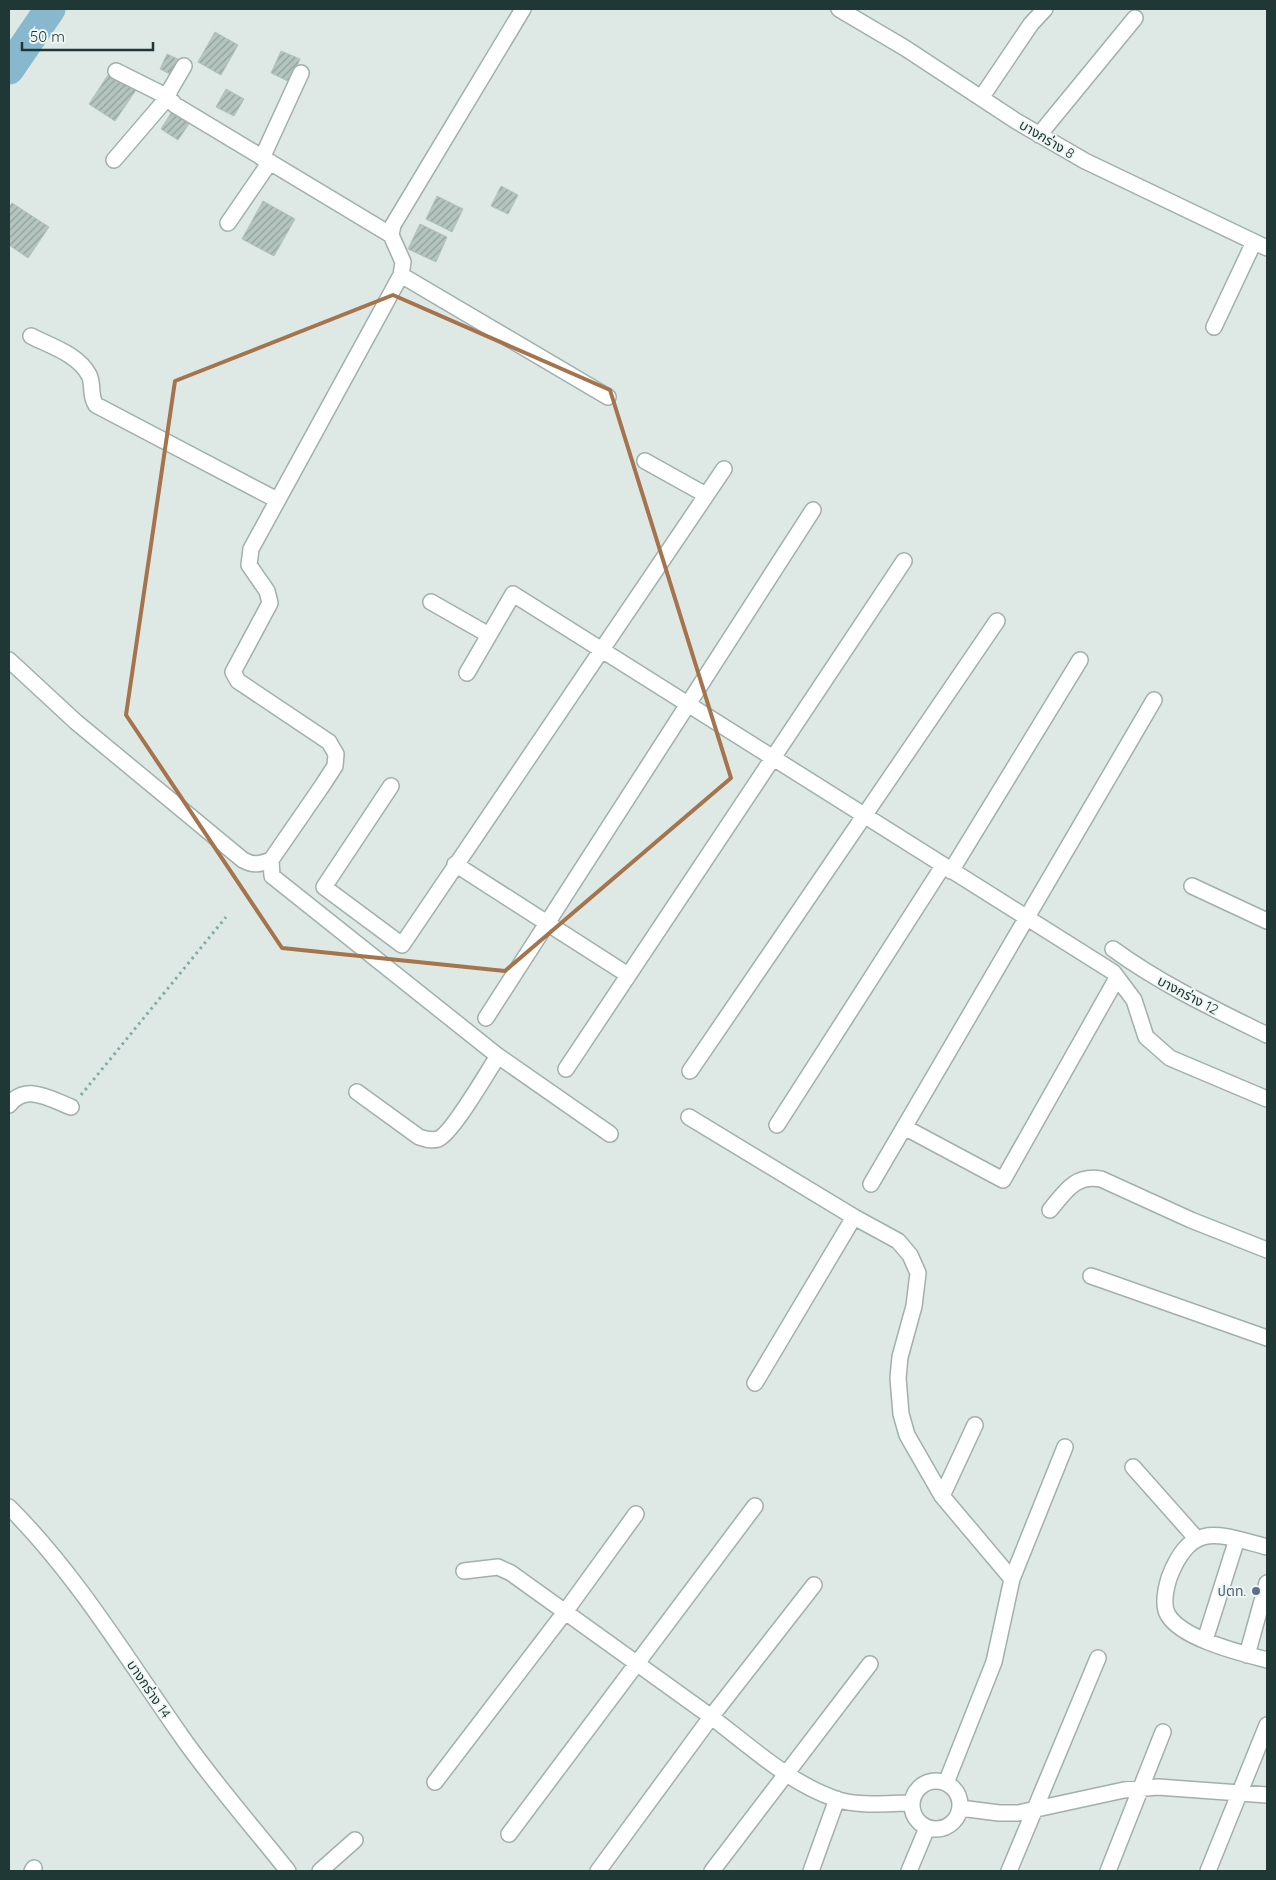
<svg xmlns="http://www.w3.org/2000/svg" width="1276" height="1880" font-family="Quicksand,'Noto Sans Thai',sans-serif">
<defs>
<pattern id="building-hatch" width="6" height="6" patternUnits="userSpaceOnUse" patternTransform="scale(1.25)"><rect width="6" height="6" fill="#b4c4bf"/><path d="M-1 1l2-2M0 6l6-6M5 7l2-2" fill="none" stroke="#92a09c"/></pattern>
</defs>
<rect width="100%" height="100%" fill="#dee9e6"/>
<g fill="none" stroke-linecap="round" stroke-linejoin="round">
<path stroke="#87b8cd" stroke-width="31" d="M9,69L50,9"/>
</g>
<path fill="url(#building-hatch)" stroke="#b1c3be" d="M215,32L238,45L221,75L198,62Z
M281,51L300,59L290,82L271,73Z
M167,54L182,61L174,76L160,69Z
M110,72L136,90L115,121L89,104Z
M226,89L244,99L234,116L216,107Z
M173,110L191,121L178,140L161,129Z
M501,186L518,195L508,214L491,206Z
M437,196L463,209L452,232L426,219Z
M263,201L295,219L274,256L242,239Z
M12,203L49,227L28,258L9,245V207Z
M420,224L447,237L436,262L408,249Z"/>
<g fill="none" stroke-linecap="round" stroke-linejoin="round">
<g stroke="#a1b0ad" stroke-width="18">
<path id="minor" d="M839,9L905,48L1016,121L1085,161L1267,248
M184,66L170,90L168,97L175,105L391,235
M981,98L1031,24L1045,9
M1039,135L1135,18
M262,158L301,73
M114,160L168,97L116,71
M228,223L270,162
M401,275L608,397
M1214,327L1254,242
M31,336C50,346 78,354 89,375C94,385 89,395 96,405L277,500
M645,461L706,495
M431,602L489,635
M9,660L76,722L243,860C254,866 260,864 271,860
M467,673L513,594L1113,972L1134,1000L1146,1037L1170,1058L1267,1099
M391,786L324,887L402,945L724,469
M455,864L628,975
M951,871L1080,660
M1192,886L1267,921
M1113,949C1161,984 1214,1009 1267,1035
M486,1018L813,510
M498,1056L272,876L271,860L322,786L335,766L336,754L329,742L238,681L233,672L270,603L267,591L249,565L251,549L401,275L403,262L391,235L393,225L523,9
M566,1069L904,561
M690,1071L997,621
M357,1092L419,1137C425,1139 431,1141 438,1139C452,1134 488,1071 498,1056L610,1134
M9,1105C26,1083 50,1099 71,1107
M689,1117L854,1217L898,1241L910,1255L918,1273L914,1306L900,1357L898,1378L901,1414L907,1435L942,1496L1012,1579L994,1662L946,1783
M777,1125L943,866
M904,1127L1003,1180L1117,978
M871,1184L1154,700
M1050,1210C1065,1192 1075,1174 1101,1179L1191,1220L1267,1250
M1091,1276L1267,1338
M755,1383L854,1217
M1133,1467L1196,1538
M942,1496L975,1425
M9,1507C77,1575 127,1659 182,1737C215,1784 253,1827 288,1871
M1267,1547C1218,1534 1191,1520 1169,1578C1166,1588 1162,1605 1168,1615C1182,1639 1241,1653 1267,1660
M464,1571L498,1567L511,1573C577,1621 644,1668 710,1716C750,1746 789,1783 836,1799C859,1807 888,1803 912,1803
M1012,1579L1065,1447
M1205,1640L1237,1539
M1247,1655L1267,1583
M912 1805a24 24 0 1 1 48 0a24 24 0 1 1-48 0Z
M435,1782L565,1612L636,1514
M960,1808L999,1813H1018L1124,1790L1158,1787L1267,1795
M509,1834L755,1506
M32,1871L34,1868
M320,1871L355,1840
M598,1871L711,1717L814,1585
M712,1871L870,1664
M811,1871L837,1799
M909,1871L927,1828
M1009,1871L1098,1658
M1108,1871L1163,1732
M1208,1871L1267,1725"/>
</g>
<path stroke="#80aca5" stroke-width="3" stroke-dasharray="2.5 4" stroke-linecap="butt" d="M81,1095L226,917"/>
<use href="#minor" stroke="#fff" stroke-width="15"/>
</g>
<path fill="none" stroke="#a5734c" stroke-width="4" stroke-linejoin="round" d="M393,295L610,390L731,778L505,971L282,948L126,715L175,381Z"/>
<circle fill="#5c6f8a" stroke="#eef6f3" stroke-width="2" cx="1256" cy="1591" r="5"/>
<g text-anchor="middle" stroke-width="4" stroke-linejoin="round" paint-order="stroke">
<g font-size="14" fill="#203835" stroke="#eef6f3">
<text transform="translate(1047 139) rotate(31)" y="5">บางกร่าง 8</text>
<text transform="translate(1188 995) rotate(28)" y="5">บางกร่าง 12</text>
<text transform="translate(149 1689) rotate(56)" y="5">บางกร่าง 14</text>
</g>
<g font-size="14" fill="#4e5e75" stroke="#eef6f3" text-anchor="end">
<text x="1246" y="1596">ปตท.</text>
</g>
</g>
<rect width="1276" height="1880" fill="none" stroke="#203835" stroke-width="20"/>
<path d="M22 42v8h131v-8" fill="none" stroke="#203835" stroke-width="2.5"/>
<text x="30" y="42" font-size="15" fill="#203835" stroke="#eef6f3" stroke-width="4" paint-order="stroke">50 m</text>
</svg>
